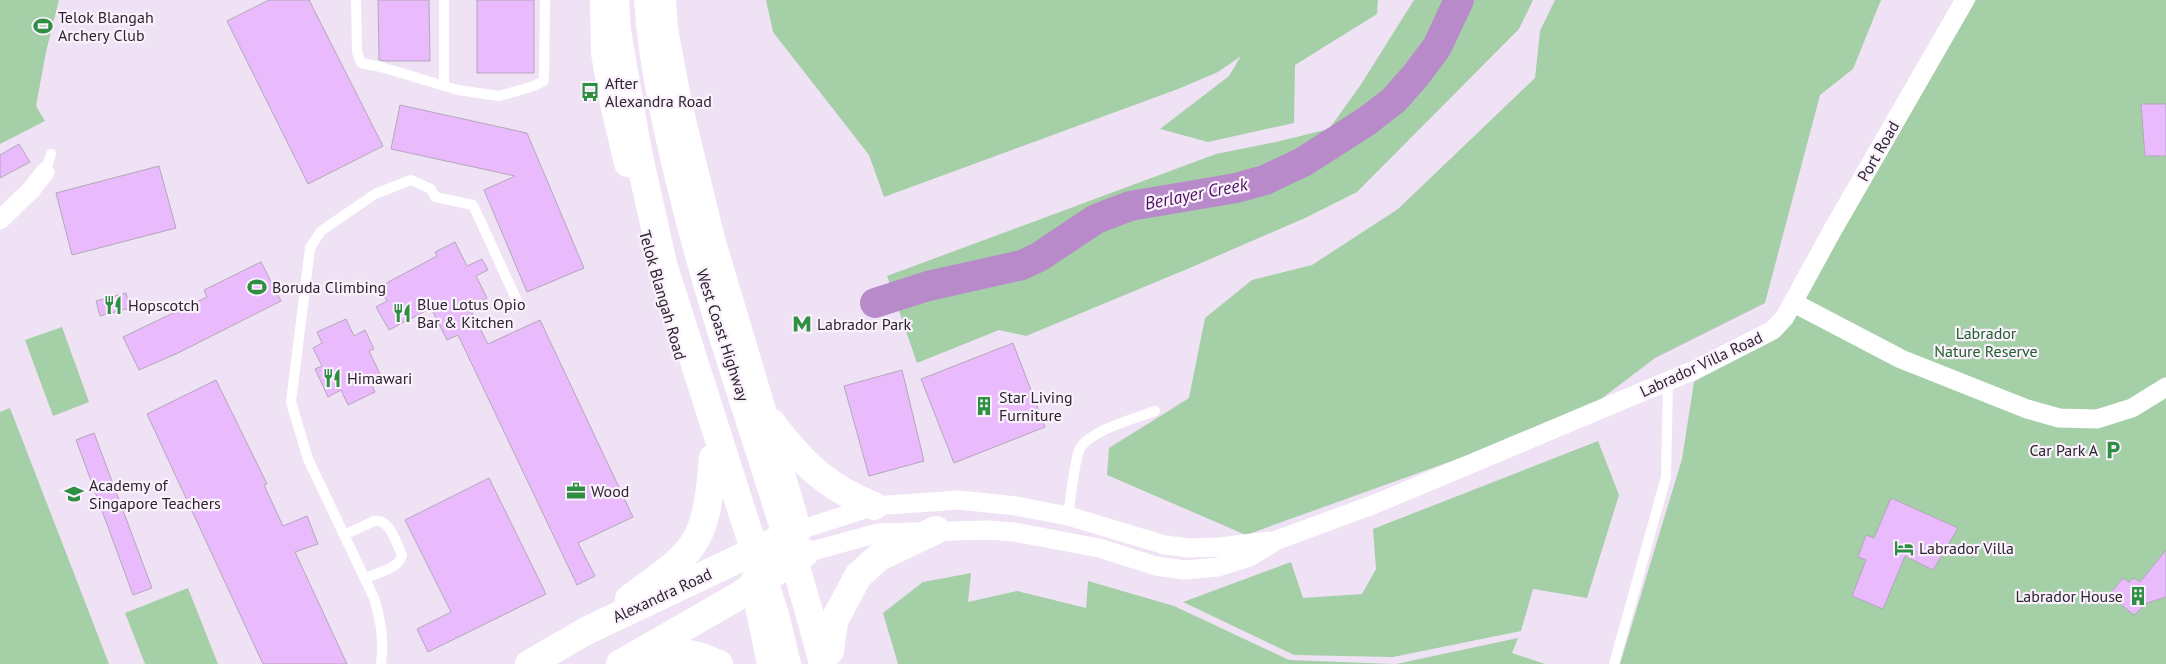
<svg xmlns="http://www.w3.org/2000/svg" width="2166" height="664" font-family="'PT Sans',sans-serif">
<rect width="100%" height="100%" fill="#f0e2f5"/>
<path fill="#a4cfa7" d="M0,0H59L46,52L36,106L45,121L0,144Z
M766,0H1378L1377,14L1295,65L1294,123L1208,142L1160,129L1229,76L1241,56L1218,72L1178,89L884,197L869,155L773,32Z
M1414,0H1533L1519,29L1357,192L1305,218L1192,267L1026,336L999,330L917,363L887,276L1216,154L1276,142L1329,129L1360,86Z
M1555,0H1881L1853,69L1820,95L1765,303L1655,358L1601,399L1482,450L1246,535L1107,475L1109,448L1189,398L1205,318L1252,280L1312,265L1398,209L1535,78L1540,31Z
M1976,0H2166V664H1620L1682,459L1694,382L1792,321L1934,68Z
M62,327L89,402L53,416L25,340Z
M10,408L109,664H0V412Z
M1598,441L1619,495L1587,598L1533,589L1521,631L1393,657L1294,655L1183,602L1291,562L1303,598L1362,594L1376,569L1373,529Z
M971,573L968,602L1017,591L1086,608L1088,581L1174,606L1289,660L1394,664H898L883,613L923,582Z
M188,588L218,664H145L125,613Z
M1518,638L1512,653L1545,664H1396Z"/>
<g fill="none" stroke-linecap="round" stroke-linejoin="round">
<path stroke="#b88ac9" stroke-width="30" d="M875,303L928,286L1022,265L1039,257L1096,219L1130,206L1236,188L1265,180L1303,162L1367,121L1394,100L1416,75L1437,47L1459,0"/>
</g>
<path fill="#e9bafc" stroke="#b4a7ba" d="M269,0H309L383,146L308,184L227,21Z
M378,0H429L430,61H386L379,60Z
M477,0H534V73H477Z
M2141,104H2166V156H2145Z
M400,105L527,133L584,268L527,292L484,190L515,176L391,149Z
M19,144L30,162L0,178V155Z
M159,166L176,228L72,255L56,193Z
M455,242L467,266L482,259L488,270L476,276L487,298L469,307L488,344L540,320L633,517L578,543L595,576L577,585L458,335L447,340L431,308L389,330L376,307L387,301L379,287L437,256L435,252Z
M261,262L281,301L178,353L139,370L123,337L207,297L204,290Z
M126,293L130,308L100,316L96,301Z
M346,319L354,336L365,330L374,349L369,351L382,378L371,383L375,392L348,405L341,390L328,397L315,369L322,366L313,348L322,343L317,332Z
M1013,343L1045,427L954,463L921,379Z
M902,370L924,461L869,476L844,386Z
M216,380L267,484L264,485L283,526L307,516L318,544L295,552L347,664H263L147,414Z
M94,433L152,588L133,595L76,440Z
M489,478L546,594L428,652L417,629L451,612L405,520Z
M1891,498L1958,528L1933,570L1905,556L1883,609L1852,596L1866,560L1858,557L1866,535L1874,538Z
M2166,550V597L2147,603L2134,615L2109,595L2123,578L2129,582L2134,578L2140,582Z"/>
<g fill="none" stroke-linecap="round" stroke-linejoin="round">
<path stroke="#fff" stroke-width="10" d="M356,0L357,52L361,63L381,67L458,90L499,96L534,86L544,81L545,0
M444,0V85
M45,172L51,154
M1068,516C1070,504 1075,456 1080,448C1093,429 1134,419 1155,411
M344,535L374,521C390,518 396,543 402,555C400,568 377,573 366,578
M381,664C384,638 381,622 374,598L308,459L291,402L310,248L321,231L375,194L411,180L431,189L435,197L473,205L519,305
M1614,664L1666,477L1668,382"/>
<path stroke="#fff" stroke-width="19" d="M0,220L31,190L45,172
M1794,303L1901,359L2027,409L2059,418L2097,419L2132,408L2166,387
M797,531L874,506L959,500L1016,506L1068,516L1165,545L1189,548L1220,547L1269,541
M805,553L878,533L988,530L1014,532L1099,548L1156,566L1185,570L1218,567L1250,557L1277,540L1375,504L1699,368L1773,330L1785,317L1832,231L1965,0"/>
<path stroke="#fff" stroke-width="28" d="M662,1L664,29L678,104L711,239L794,518
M604,4L605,53L613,99L628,163
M771,422C801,462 826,487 874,506
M754,582L771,664
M629,599C648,584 677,566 691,547C709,523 710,487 713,458
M830,651L834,621L858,576L879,557L936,530
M644,655C675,648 691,652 719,664
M529,664L586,631L797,531
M620,664L735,598L805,553"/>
<path stroke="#fff" stroke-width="28" d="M615,0L617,31L637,147L663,264L775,615L787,664
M648,0C652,62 666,125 681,186C720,348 782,503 823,664"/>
</g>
<defs>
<g id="stadium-bare" transform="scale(1.5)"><path d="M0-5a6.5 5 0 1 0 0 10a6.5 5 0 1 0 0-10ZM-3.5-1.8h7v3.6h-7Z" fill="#2e8f42" stroke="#faf1fd" stroke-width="2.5" paint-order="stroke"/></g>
<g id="bus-bare" transform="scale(1.5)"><path d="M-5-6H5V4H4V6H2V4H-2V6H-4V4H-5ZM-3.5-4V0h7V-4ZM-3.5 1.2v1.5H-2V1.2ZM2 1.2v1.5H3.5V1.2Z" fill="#2e8f42" stroke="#faf1fd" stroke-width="2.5" paint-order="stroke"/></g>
<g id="restaurant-bare" transform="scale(1.5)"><path d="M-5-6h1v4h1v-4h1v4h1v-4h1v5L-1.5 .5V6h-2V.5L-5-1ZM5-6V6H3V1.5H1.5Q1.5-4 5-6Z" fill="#2e8f42" stroke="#faf1fd" stroke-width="2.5" paint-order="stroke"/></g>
<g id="metro-bare" transform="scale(1.5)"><path d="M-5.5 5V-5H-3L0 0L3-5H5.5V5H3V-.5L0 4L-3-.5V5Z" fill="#2e8f42" stroke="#faf1fd" stroke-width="2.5" paint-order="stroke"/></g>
<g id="building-bare" transform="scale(1.5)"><path d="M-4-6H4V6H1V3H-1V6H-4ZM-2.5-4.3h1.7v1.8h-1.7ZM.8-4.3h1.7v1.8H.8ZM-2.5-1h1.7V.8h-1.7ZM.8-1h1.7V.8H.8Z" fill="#2e8f42" stroke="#faf1fd" stroke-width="2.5" paint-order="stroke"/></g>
<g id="parking-bare" transform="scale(1.5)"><path d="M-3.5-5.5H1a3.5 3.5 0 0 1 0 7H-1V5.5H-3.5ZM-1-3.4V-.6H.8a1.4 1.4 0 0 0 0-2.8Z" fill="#2e8f42" stroke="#faf1fd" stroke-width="2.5" paint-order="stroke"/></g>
<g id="office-bare" transform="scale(1.5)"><path d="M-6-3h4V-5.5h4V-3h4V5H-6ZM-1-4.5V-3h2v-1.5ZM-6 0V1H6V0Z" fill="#2e8f42" stroke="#faf1fd" stroke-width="2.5" paint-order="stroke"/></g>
<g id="school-bare" transform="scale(1.5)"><path d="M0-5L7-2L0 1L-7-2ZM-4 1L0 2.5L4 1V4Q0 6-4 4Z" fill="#2e8f42" stroke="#faf1fd" stroke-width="2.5" paint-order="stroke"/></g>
<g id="hotel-bare" transform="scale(1.5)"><path d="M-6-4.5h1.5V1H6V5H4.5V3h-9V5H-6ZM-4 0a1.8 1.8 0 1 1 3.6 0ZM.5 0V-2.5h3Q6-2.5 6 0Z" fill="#2e8f42" stroke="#faf1fd" stroke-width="2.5" paint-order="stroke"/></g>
</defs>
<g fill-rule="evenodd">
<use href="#stadium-bare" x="43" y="26"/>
<use href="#bus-bare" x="590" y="92"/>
<use href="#stadium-bare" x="257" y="287"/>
<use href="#restaurant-bare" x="113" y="305"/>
<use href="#restaurant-bare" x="402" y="313"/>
<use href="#metro-bare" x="802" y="324"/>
<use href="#restaurant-bare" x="332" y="378"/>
<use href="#building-bare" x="984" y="406"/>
<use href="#parking-bare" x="2113" y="450"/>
<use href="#office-bare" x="576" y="491"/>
<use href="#school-bare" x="74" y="494"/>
<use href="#hotel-bare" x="1904" y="548"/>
<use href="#building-bare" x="2138" y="596"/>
</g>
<g text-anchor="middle" stroke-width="4.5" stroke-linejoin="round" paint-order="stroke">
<g font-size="16" fill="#2b262d" stroke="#faf1fd" text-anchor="start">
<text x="58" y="23">Telok Blangah<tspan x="58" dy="18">Archery Club</tspan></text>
<text x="605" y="89">After<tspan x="605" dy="18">Alexandra Road</tspan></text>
<text x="272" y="293">Boruda Climbing</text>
<text x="417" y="310">Blue Lotus Opio<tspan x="417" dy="18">Bar &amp; Kitchen</tspan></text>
<text x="128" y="311">Hopscotch</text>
<text x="817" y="330">Labrador Park</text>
<text x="347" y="384">Himawari</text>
<text x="999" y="403">Star Living<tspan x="999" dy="18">Furniture</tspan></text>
<text x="2098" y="456" text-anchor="end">Car Park A</text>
<text x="89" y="491">Academy of<tspan x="89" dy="18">Singapore Teachers</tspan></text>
<text x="591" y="497">Wood</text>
<text x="1919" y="554">Labrador Villa</text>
<text x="2123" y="602" text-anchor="end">Labrador House</text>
</g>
<g font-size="16" fill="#2b262d" stroke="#faf1fd">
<text transform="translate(1878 151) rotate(-60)" y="6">Port Road</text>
<text transform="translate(663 295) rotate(74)" y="6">Telok Blangah Road</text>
<text transform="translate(723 335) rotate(72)" y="6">West Coast Highway</text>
<text transform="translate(1701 364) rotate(-25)" y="6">Labrador Villa Road</text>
<text transform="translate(662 595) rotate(-25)" y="6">Alexandra Road</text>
</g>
<g font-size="16" fill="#1f602c" stroke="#faf1fd">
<text x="1986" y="339">Labrador<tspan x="1986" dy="18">Nature Reserve</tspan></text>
</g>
<g font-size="18" font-style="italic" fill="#4c125f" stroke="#faf1fd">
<text transform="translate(1196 194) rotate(-11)" y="6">Berlayer Creek</text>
</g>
</g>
</svg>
